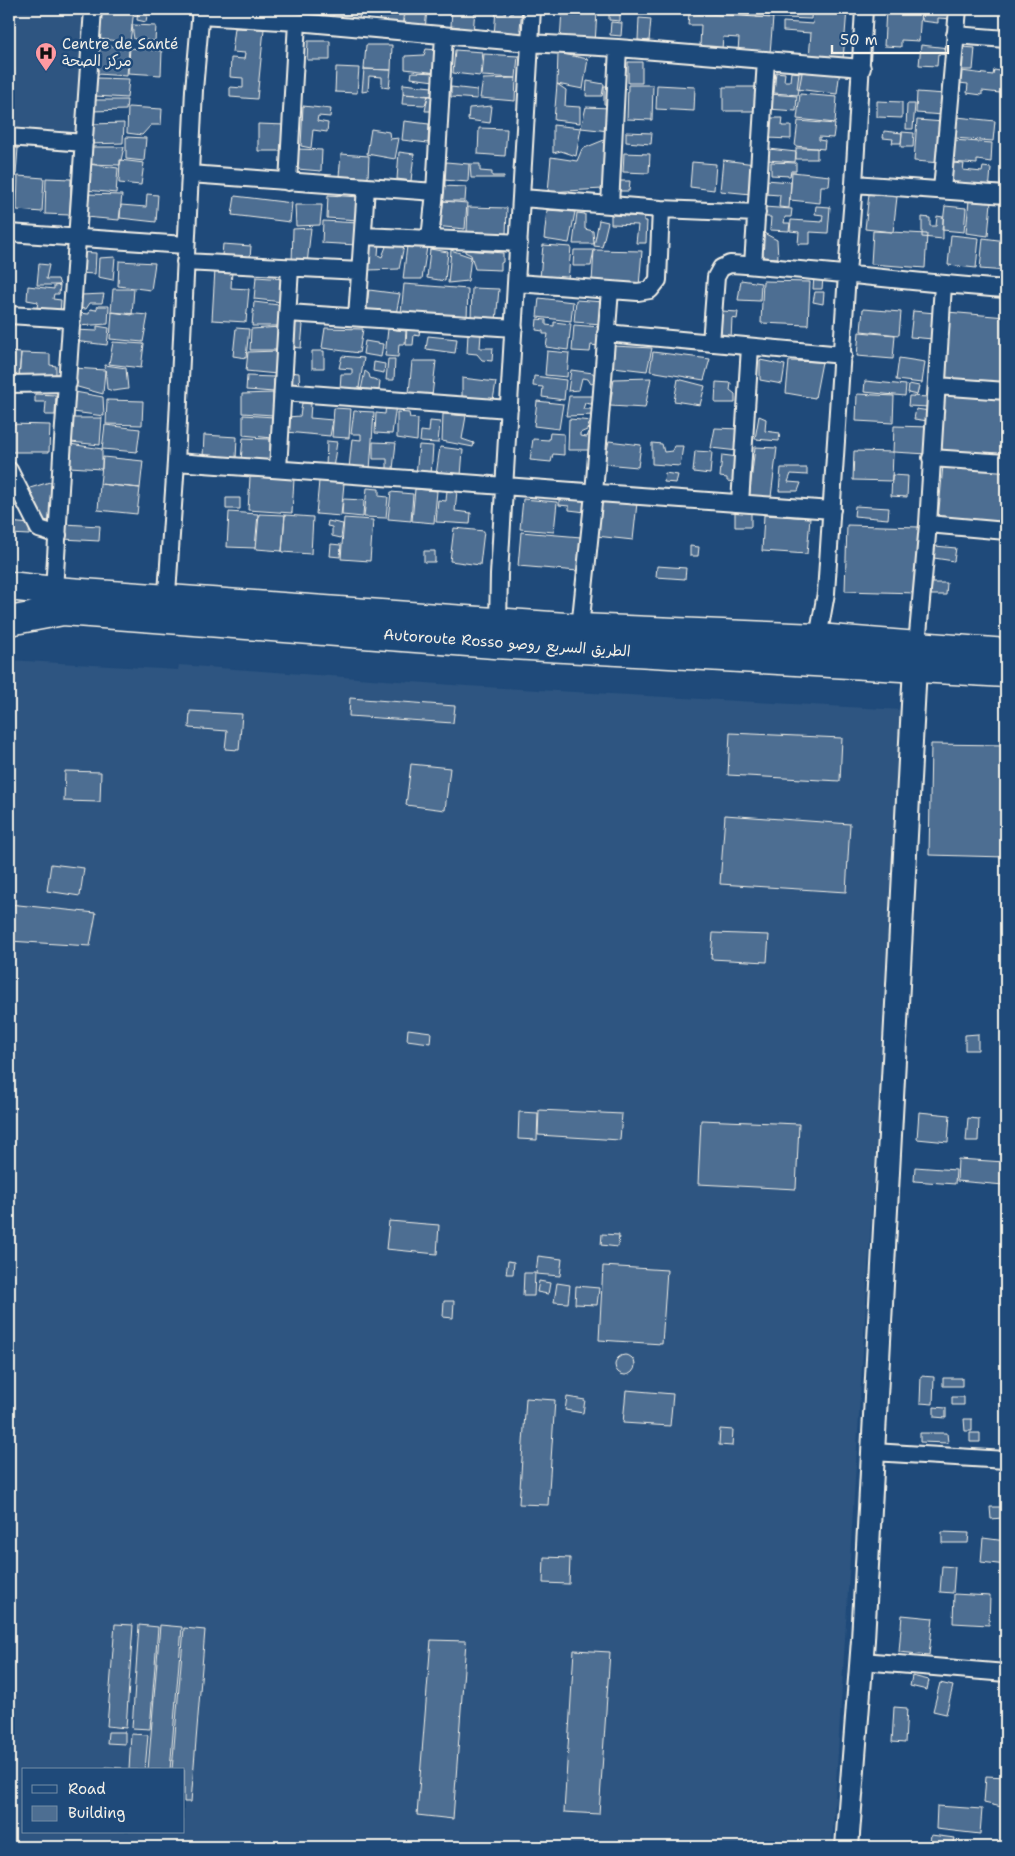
<svg xmlns="http://www.w3.org/2000/svg" width="1015" height="1856" font-family="'Shantell Sans','Playpen Sans Arabic',sans-serif">
<rect width="100%" height="100%" fill="#1f4a7a"/>
<filter id="ink" filterUnits="userSpaceOnUse"><feTurbulence type="fractalNoise" baseFrequency=".02" numOctaves="2"/><feDisplacementMap in="SourceGraphic" scale="10" xChannelSelector="R" yChannelSelector="G"/><feConvolveMatrix kernelMatrix="1 2 1 2 8 2 1 2 1" color-interpolation-filters="sRGB"/></filter>
<g filter="url(#ink)">
<path fill="#2d5581" fill-rule="evenodd" d="M9,11L86,15L79,133L9,129Z
M9,660L178,670L179,665L467,686L903,710L832,1847H9ZM24,1770H184V1832H24Z"/>
<path fill="#4d6e92" stroke="#f4f1e8" d="M138,9H148L146,22L137,20Z
M234,9H279L278,12L234,11Z
M284,9H308V20L283,18Z
M312,9H333V21L312,20Z
M334,9H360L359,22L333,21Z
M381,9H404L402,30L378,28Z
M405,9H427L425,30L404,28Z
M452,9H475L473,33L460,32V27L451,26Z
M496,9H506L505,14H512L513,9H522L519,38L494,36Z
M562,9L597,11L595,44L560,42Z
M620,9H644V11Z
M674,9H700V14L674,11Z
M729,9H755V16L729,14Z
M756,9H812L811,19L756,17Z
M814,9H847L843,60L809,58L811,33L783,31V22L813,24Z
M886,9H921L919,41L901,40V47L884,46Z
M923,9H953V19L938,18V23L922,21Z
M134,10L130,42L100,39V12Z
M609,10L620,11V21L609,20Z
M689,13L773,18L770,53L738,51L739,38L723,37L722,49L700,47L701,25H688Z
M639,18L651,19L649,41L638,40Z
M611,22L622,23L621,36L610,35Z
M132,25L156,26L155,41L134,39Z
M235,28L264,29L257,99L230,97V87L243,88V78L230,77L231,58L244,59L245,53L232,52Z
M308,41H330V60H307Z
M99,45L129,48L127,76L97,74Z
M366,45H392L391,70L364,69Z
M921,45L949,48V55L938,54L937,66L919,65Z
M962,47L975,48L973,70H960Z
M130,48L162,51L161,75L128,73Z
M426,49L438,50L437,73L405,69V56L424,55Z
M455,50L483,52L480,76L453,73Z
M558,53L588,59L583,89L557,84Z
M484,54L518,56L516,78L482,76Z
M628,62H642V83H628Z
M800,66L840,70L837,94L797,89Z
M9,67L14,68L13,78H9Z
M336,67L359,68L357,93L335,92Z
M364,69L391,70L389,88L382,87V77L369,76L368,91L362,92Z
M994,70L1006,72V87H1001L1000,93L982,91V95L967,93L968,84L959,83L961,71L993,75Z
M412,72L437,73L436,96L403,94V84L432,87L434,81L411,78Z
M776,72L785,73L784,81H790L791,72L802,73L798,95L774,93Z
M96,78L129,79L127,98L95,96Z
M516,78L515,101L480,98L483,79Z
M587,81L604,84L602,96H586Z
M557,84L566,90L565,106L580,107V123L554,120Z
M628,85H653L652,120L627,119Z
M657,85L695,87L694,111L656,109Z
M604,86H613L612,106L604,104Z
M451,87L477,90V99L451,97Z
M723,87H759V111H723Z
M917,92L945,94L943,115L916,113Z
M403,94L428,96L425,105L402,104Z
M769,94L797,96L796,111L768,109Z
M800,94L837,97L835,123L797,119Z
M428,96H436L434,111H425Z
M93,100H127L126,110L92,111Z
M877,101L902,102V118L877,117Z
M907,104H915L913,129H906Z
M303,106L331,109L330,117L318,116L317,121L328,123L327,132L313,130L311,148L301,146Z
M492,106L490,123L468,120L469,108Z
M128,107L162,109L161,125H151L142,135L127,133Z
M586,107L611,108L610,117H606L605,128H610L609,131L581,128Z
M957,117L995,121L993,141L955,138Z
M768,118H783L782,126H791V139L767,138Z
M917,120L944,122L941,163L914,161Z
M404,121L429,124L428,143L402,140Z
M798,121L835,124L833,138L819,137V140L825,141L824,149L795,146Z
M124,123L123,143L90,144L92,124Z
M258,124L286,125L284,151H258Z
M553,125L581,128L576,156L561,151L553,153Z
M479,128L507,129L505,156L478,154Z
M371,129L389,132L390,139L399,138L395,159L367,154Z
M884,131L902,133L901,143H892L893,139L883,138Z
M626,132L652,133L651,144L626,142Z
M902,132L914,133L913,147H901Z
M126,137L146,138L144,161L126,159Z
M609,138L603,189L548,192L551,157L577,161L582,149Z
M954,140L992,143L991,162L977,160V164L952,162Z
M1005,144H1006V167L1001,166Z
M89,147H124L120,165L88,164Z
M9,148H18L16,174H9Z
M796,148H817V159H796Z
M298,149L322,150L321,171L297,169Z
M769,149L796,152L795,162L767,160Z
M399,152L414,154L411,181L397,179Z
M624,153L650,154L649,173L623,172Z
M341,154L369,156L368,178L339,176Z
M120,160L144,163L141,185L119,183Z
M723,160L755,164L751,194L720,191Z
M446,162L469,164L468,182L444,180Z
M692,162L716,164L714,190L690,187Z
M771,162L796,163V171H791L790,176L771,175Z
M952,163L964,164L963,170L982,172L983,167L991,168L989,192L950,188Z
M88,164L118,168L116,193L86,190Z
M470,164H480V171L492,172V176H504V178H471Z
M1003,169L1006,170V188L1000,187Z
M792,172L830,176L829,186H821L820,203L790,200Z
M9,176H16L14,209H9Z
M18,176L44,178L42,212L17,210Z
M46,178L71,179L70,215L45,214Z
M766,180L791,182L789,208L779,207L780,195L765,194Z
M620,181H630L629,191H620Z
M442,186L466,187L465,201H441Z
M86,194L122,195L119,220L85,217Z
M147,194L158,195L156,222L120,218L121,205L146,207Z
M869,194L897,197L893,232L865,229Z
M328,195L360,197L359,220L327,218Z
M235,196L292,203L290,222L232,215Z
M969,200L991,202L988,236L966,233Z
M443,201L467,203L465,229L435,226L436,213H442Z
M295,205H322L320,225L296,226Z
M816,206L830,207L828,233L810,232V244H798L799,232L790,231L791,220L822,222L823,215L815,214Z
M945,206L966,208L964,232L942,230Z
M468,207L507,208L506,234L467,232Z
M764,207L792,209L791,217H785L784,223H790L789,231L770,230L771,217H763Z
M547,210L575,212L569,243L544,239Z
M577,213L585,214V229L593,231L594,244H573Z
M611,215L644,217V221H647L646,243H636L638,225L611,224Z
M937,216L943,217V239L922,237V217L930,218V226H936Z
M599,220L608,222L602,247L594,246Z
M323,221L358,223L357,245L322,243Z
M311,228L307,264L292,262L293,229Z
M873,231L927,234L925,268L871,264Z
M762,232L777,240L778,258L763,257Z
M951,235L979,238L976,268L948,265Z
M983,238L1006,241V271L980,269Z
M369,242L379,243L378,255L382,257L387,244L404,246L399,269L368,270Z
M223,244L251,246L250,258L222,255Z
M543,245L571,247L568,280L540,278Z
M407,246L427,247L422,279H403Z
M430,249L448,252L445,281L427,278Z
M451,250L471,257L468,281L448,283Z
M465,250L503,253V262L501,263V270L475,269L471,255L465,252Z
M574,250H594L591,266H573Z
M594,250L642,251L639,286L592,282Z
M79,252L96,253L95,274L78,273Z
M115,257L113,280L98,277L99,258Z
M119,261L155,263L151,290L118,286Z
M39,264L49,265L46,279H58L60,285H37Z
M215,269L232,271L231,288L249,289L246,322L212,320Z
M256,277L285,279L283,302L254,299Z
M814,277L823,278L822,289H813Z
M741,280L761,283L760,301L738,300Z
M763,281L810,282L808,325L761,323Z
M404,284L468,289L467,319L401,313Z
M60,285L59,294H54L53,299L61,300L60,314L36,313L38,302L27,300L28,286L54,289V286Z
M472,288L499,289L496,321L471,318Z
M113,289H134L132,315L111,312Z
M369,290L400,294L396,314L366,310Z
M815,292H824L823,304L813,302Z
M104,294L102,303H90L86,309L76,308L81,295Z
M539,298L573,302L571,321L537,317Z
M576,300L604,302L602,324L574,322Z
M254,302L279,305V326H252Z
M98,306H109L108,324L77,326L78,313L89,314L90,309L96,310Z
M863,309L901,312L899,335L861,331Z
M722,311L738,312L737,319L732,318L731,339L720,338Z
M913,311L935,313L933,339L910,337Z
M112,312L148,315L143,342L110,339Z
M947,312L1006,317V386L942,381Z
M537,319L546,320V325L554,326V322L571,324L568,350L546,347L548,334H543V331L536,330Z
M291,320H301V324L303,325L301,348L289,347Z
M574,325L600,327L598,346L591,345L590,352L572,351Z
M97,326L109,328L107,345L74,341V330L97,331Z
M407,326L420,327L419,336L414,335L413,345H406Z
M280,327L281,350H250L251,329Z
M236,328L249,329L246,358L233,356Z
M325,328L363,329L359,353L322,348Z
M388,329L406,331L405,344H399L398,357L385,356Z
M859,332L895,335L893,359L857,356Z
M468,333L481,334L480,348H493L492,361L482,360L477,354L467,353Z
M428,336L457,339L455,353L426,349Z
M365,341L383,344L381,357L363,354Z
M113,342L144,344L141,368L109,364Z
M614,346L652,348L647,371L613,367Z
M278,351L277,374L246,371L248,352Z
M312,351H324V368H312Z
M547,351L569,353L567,377L545,375Z
M9,352L21,353L19,377H9Z
M653,352L710,359L704,380L650,371Z
M21,353L50,354V365L56,366V380L19,377Z
M342,356L364,358L359,388L340,389L341,374H352V369L339,368Z
M899,358L925,362L922,383L896,380Z
M388,359H395L394,380H386Z
M760,360L785,365L782,384L760,380Z
M412,361H436L432,396L409,393Z
M789,361L822,362L815,398L786,393Z
M374,362L385,364L384,373L373,371Z
M105,365L126,368L128,389L113,391L107,389Z
M74,368L105,370L103,394L74,386Z
M571,370L593,373L598,381L591,384L588,379L582,378L579,390L568,391Z
M365,371L369,374L370,378L380,381L379,390H361Z
M288,372L299,373L300,387L287,386Z
M247,376L274,377V392L246,390Z
M534,376L566,380L564,400L542,397L543,387L533,386Z
M462,378L496,382L493,400L462,398Z
M651,378L645,408L610,406L614,379Z
M678,379L705,386L700,405L674,401Z
M865,381L906,385L905,396L864,392Z
M716,382L731,383L730,390L735,394V403H715Z
M909,384L919,386L917,395L908,393Z
M75,392L103,397L104,416L73,412Z
M273,393V415L242,413V394Z
M942,393L1006,398V458L938,453Z
M35,394L56,395L55,415H45L46,402H35Z
M857,394L894,396L893,423L856,421Z
M569,396H598L596,405L585,403L583,409H595V415L566,416Z
M909,396L929,397L928,407L908,406Z
M107,400L143,401L142,425L106,424Z
M537,401L563,404L559,429L534,426Z
M302,403L311,404L310,418L333,420L330,436L286,432L287,417L300,416Z
M386,404L396,405L392,434L375,433L376,413L385,414Z
M334,408L351,409L349,438L332,437Z
M916,409L930,411L928,421L914,419Z
M354,411L374,412L370,470L349,468L352,439L361,440V434H351Z
M397,412L409,413L410,418L418,419L417,441L397,438Z
M443,414L466,416L462,439L474,443L473,447L442,441Z
M243,415L274,417L272,438L243,435Z
M759,416L766,419L765,431L780,433L779,441L755,439Z
M73,418H102L100,445L71,442Z
M569,419L594,421L589,424L587,430L580,433V436L587,437L589,432L593,431L589,450H568Z
M430,421L440,422L438,443L420,442L421,431L429,432Z
M9,424L50,425L49,452H9Z
M105,425L140,429L137,452L102,449Z
M894,426L930,427L928,454L893,452Z
M715,428L739,429L738,451L711,448Z
M550,433L564,434V455L553,454L551,462L530,460L533,439L549,440Z
M204,435L237,437L236,459L203,456Z
M243,438L270,439V463L241,460Z
M327,441L337,442L333,468L326,467Z
M609,441L641,445L638,467L604,464Z
M373,442L396,443L393,469H387V459H373Z
M652,443L662,444L664,452L672,451L674,446H683L680,466L652,464Z
M70,444L102,449V469L69,467Z
M419,445L433,446L431,475L416,474Z
M440,447L463,450L461,476L436,475Z
M755,447L777,448L771,497L749,499Z
M695,451L712,452L710,474L693,472Z
M854,451L893,452L892,481L853,480Z
M722,455L738,457L735,482L727,481V478L720,477Z
M103,457L143,461L140,488L100,484Z
M943,465L1006,470V526L938,520Z
M781,468H807V475L791,474L788,482L801,483L798,491H779Z
M665,473L678,475L676,483L664,482Z
M892,475L908,476L907,497L891,496Z
M250,477L294,479L292,513L248,510Z
M53,481L51,521L41,520L30,488Z
M319,481L344,483L341,516L316,514Z
M100,484L140,488L137,514L98,510Z
M367,488L379,489V496L388,497L386,518L364,517Z
M415,489L437,491L434,523L412,521Z
M447,490L457,491L455,511L471,513L470,524L436,522L438,500L446,501Z
M391,492L413,494L411,521L388,519Z
M226,498H240V509H226Z
M343,499L364,500L363,517L342,515Z
M523,499L557,502L554,532L520,529Z
M559,499L586,501V512L569,510V506L559,505Z
M600,499L637,503L633,540L596,536Z
M855,506L889,508L888,519L854,516Z
M735,511H751V527H735Z
M229,512L258,514L255,548L227,547Z
M259,514L285,515L282,551L256,549Z
M285,515L313,517L311,554L282,552Z
M764,515L810,518L807,554L762,551Z
M344,518L373,520L370,561L341,559Z
M328,521L343,524L341,538L332,536V527L327,526Z
M9,522L30,524L29,535L9,534Z
M64,524L100,526L99,541L63,539Z
M847,525L919,527L916,593L845,591Z
M454,528L484,531L480,565L450,561Z
M521,532L581,537L578,571L518,566Z
M331,544L341,545L340,557L330,556Z
M690,546L699,547L698,556H690Z
M935,546L956,548L954,561L934,558Z
M424,551H435V562H424Z
M657,566L686,568L685,579L656,577Z
M932,583H947L946,595H931Z
M350,698L455,706L453,723L349,716Z
M190,711L242,714L239,750L225,749L227,731L189,728Z
M730,733L842,738L840,781L728,775Z
M931,744L1006,745V857L929,855Z
M411,764L450,768L445,810L406,805Z
M65,771L101,772L100,802L64,801Z
M725,815L850,824L846,892L720,884Z
M51,864L84,868L80,896L47,891Z
M9,904L96,913L90,946L9,941Z
M713,933L769,935L767,962L711,959Z
M408,1029L431,1032L430,1043L407,1040Z
M978,1034V1050H965V1035Z
M539,1110L622,1114L620,1140L538,1135Z
M519,1112L538,1113L537,1140L518,1139Z
M919,1112L950,1115L948,1142L917,1139Z
M968,1118L979,1119L978,1141H966Z
M701,1120L799,1124L796,1189L698,1184Z
M958,1159L1005,1162L1004,1185L957,1181Z
M915,1167L956,1170L955,1184L914,1181Z
M389,1221L439,1225L437,1254L386,1249Z
M602,1234L619,1235L618,1247L601,1245Z
M538,1256L562,1259L560,1276L536,1274Z
M508,1261L514,1262L513,1274H506Z
M603,1266L667,1270L662,1344L599,1340Z
M524,1273H535L534,1296H523Z
M539,1281L550,1283L548,1294L537,1292Z
M557,1283L570,1285L568,1303L554,1302Z
M576,1286L599,1288L597,1305L575,1304Z
M444,1301H454L453,1318L443,1317Z
M615 1365a10 10 0 1 1 20 0a10 10 0 1 1-20 0Z
M921,1376L934,1377L933,1404L920,1403Z
M943,1378H962V1386H943Z
M626,1390L673,1394L670,1426L623,1423Z
M567,1397L585,1400L583,1413L565,1410Z
M952,1397H964V1405H952Z
M526,1398L555,1400L548,1505L519,1504Z
M934,1407L946,1408V1418L934,1417Z
M964,1419H972V1431H965Z
M720,1429L733,1430L732,1446L719,1445Z
M920,1433H947L948,1443L920,1442Z
M970,1433H980V1442H970Z
M990,1507H1002V1518L991,1519Z
M942,1532L969,1533L968,1543H942Z
M983,1538L1006,1541V1565L981,1562Z
M544,1557L570,1558L569,1584L543,1583Z
M942,1566L955,1567L953,1593L940,1592Z
M954,1594L990,1596L989,1625L953,1623Z
M902,1615L933,1618L929,1655L899,1652Z
M115,1624L133,1625L126,1728L107,1726Z
M139,1625L158,1627L150,1729L132,1728Z
M160,1625L182,1627L170,1770H148Z
M184,1628L205,1630L191,1802H184V1770H172Z
M431,1640L466,1641L453,1819L417,1815Z
M574,1650L610,1652L599,1814L564,1812Z
M912,1676L929,1680L927,1690L910,1686Z
M940,1683L953,1686L946,1714L933,1711Z
M894,1707L907,1708L905,1743L892,1742Z
M108,1732H125V1744L107,1743Z
M131,1734L148,1735L145,1770H129Z
M106,1767L122,1768V1770H105Z
M986,1776L1006,1777V1808L984,1803Z
M937,1806L982,1809L980,1834L936,1829Z
M931,1835L955,1838L953,1847H929Z
M1003,1835H1006V1847H1003Z"/>
<g fill="none" stroke-linecap="round" stroke-linejoin="round">
<g stroke="#f4f1e8" stroke-width="20">
<path id="street" d="M200,16L297,22L529,43L618,48L862,68
M955,35L1006,39
M9,137L84,143
M190,174L435,192
M288,182L297,22
M854,184L1006,195
M942,190L958,9
M522,198L661,209L757,213
M610,205L618,48
M9,233L185,245
M363,236L519,243
M430,239L435,192L444,35
M185,262L360,271
M753,265L766,60
M517,283L638,292L650,290L658,280L661,209
M288,313L514,328
M9,315L72,319
M357,317L366,187
M606,333L843,355
M711,343L716,277L721,268L730,264C822,270 914,283 1006,289
M9,384L68,383
M937,386L1006,391
M283,392L509,409
M931,458L1006,463
M176,462L832,510
M278,469L290,268
M9,470L39,529L58,535
M740,503L750,347
M928,524L1006,531
M54,591L62,455L93,9
M166,608L176,462L194,90L201,9
M498,623L499,575L532,9
M580,628L594,493L610,290
M818,638L826,593L847,274L854,184L864,9
M917,645L928,524L943,285
M873,1452L1006,1460
M862,1661L1006,1673"/>
</g>
<g stroke="#f4f1e8" stroke-width="26">
<path id="secondary" d="M847,1847L863,1640L915,667"/>
</g>
<g stroke="#f4f1e8" stroke-width="31">
<path id="highway" d="M9,586L54,591L580,628L818,638L1006,653
M9,621L63,611L494,644L1006,673"/>
</g>
<use href="#street" stroke="#1f4a7a" stroke-width="16"/>
<use href="#secondary" stroke="#1f4a7a" stroke-width="22"/>
<use href="#highway" stroke="#1f4a7a" stroke-width="28"/>
</g>
</g>
<defs>
<g id="hospital-pin" transform="scale(1.125)"><path d="M0 17L-7.5 6A9.5 9.5 0 1 1 7.5 6Z" fill="#ff9aa2" stroke="#1f4a7a"/><path d="M-5-5h3v3.5h4V-5h3V5h-3V1.5h-4V5h-3Z" fill="#111"/></g>
</defs>
<g fill-rule="evenodd">
<use href="#hospital-pin" x="46" y="53"/>
</g>
<g text-anchor="middle" stroke-width="5" stroke-linejoin="round" paint-order="stroke">
<g font-size="15" fill="#f4f1e8" stroke="#1f4a7a" text-anchor="start">
<text x="62" y="49">Centre de Santé<tspan x="62" dy="17">مركز الصحة</tspan></text>
</g>
<g font-size="15" fill="#f4f1e8" stroke="#1f4a7a">
<text transform="translate(507 643) rotate(4)" y="5">Autoroute Rosso الطريق السريع روصو</text>
</g>
</g>
<rect width="1015" height="1856" fill="none" stroke="#1f4a7a" stroke-width="30"/>
<rect x="15" y="15" width="985" height="1826" fill="none" stroke="#f4f1e8" stroke-width="2" filter="url(#ink)"/>
<rect x="22" y="1768" width="162" height="65" fill="#1f4a7a" stroke="#748da6"/>
<rect x="32" y="1785" width="25" height="8" fill="#1f4a7a" stroke="#748da6"/>
<text x="68" y="1794" font-size="15" fill="#f4f1e8">Road</text>
<rect x="32" y="1806" width="25" height="15" fill="#4d6e92" stroke="#748da6"/>
<text x="68" y="1818" font-size="15" fill="#f4f1e8">Building</text>
<path d="M832 45v8h116v-8" fill="none" stroke="#f4f1e8" stroke-width="2.5"/>
<text x="840" y="45" font-size="15" fill="#f4f1e8" stroke="#1f4a7a" stroke-width="4" paint-order="stroke">50 m</text>
</svg>
